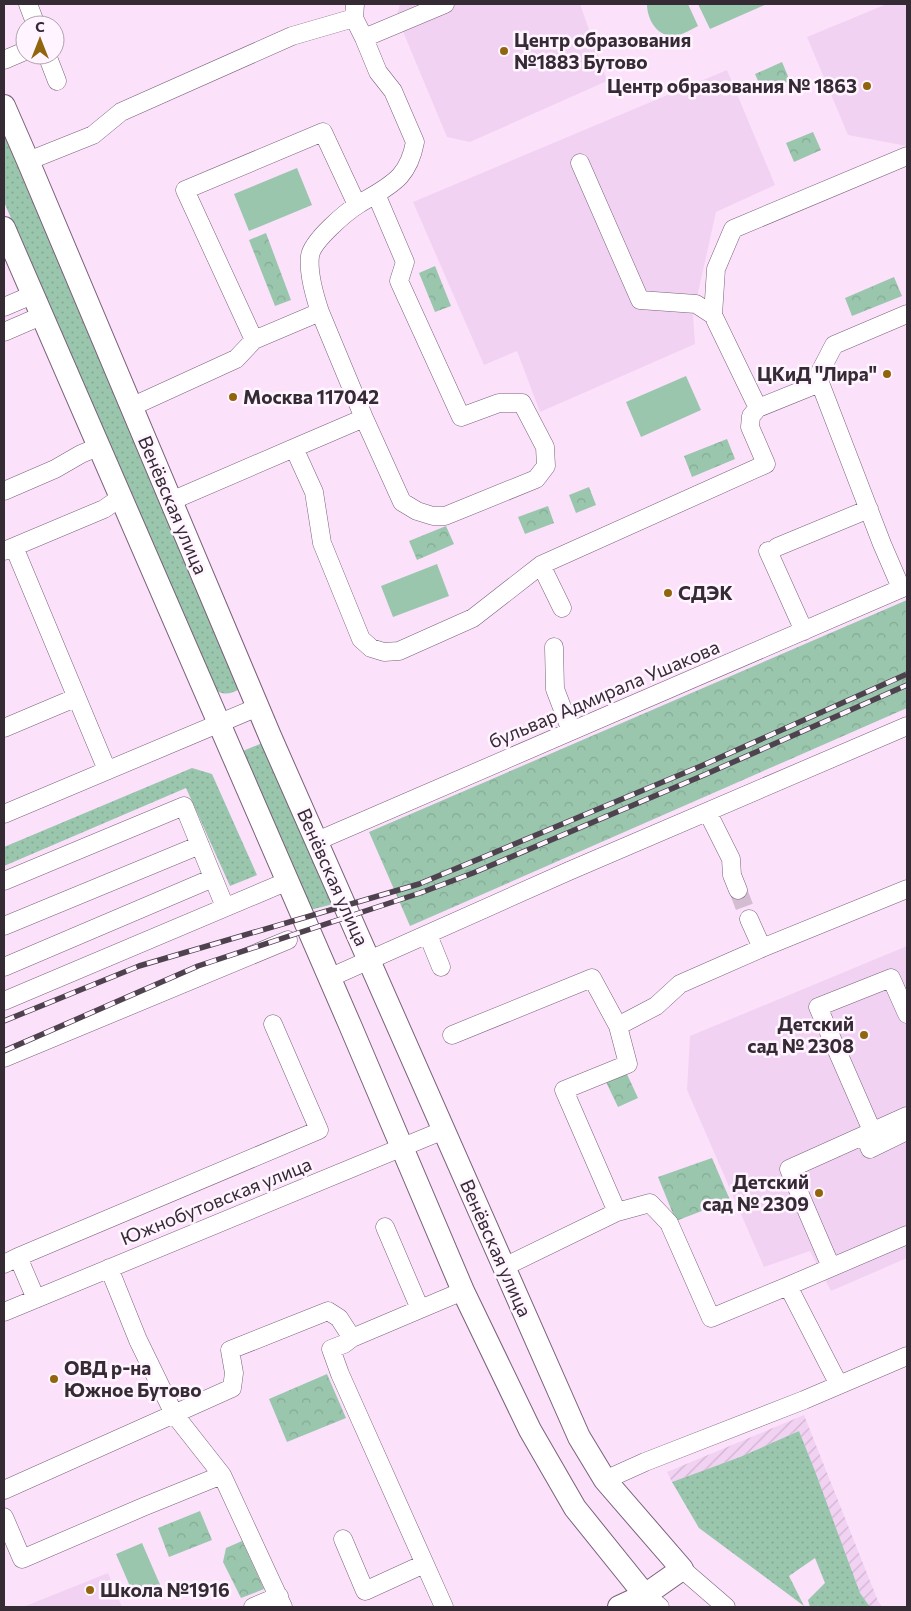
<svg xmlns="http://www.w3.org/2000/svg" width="911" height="1611" font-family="Commissioner,sans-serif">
<defs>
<pattern id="industrial-furrows" width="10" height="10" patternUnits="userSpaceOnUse" patternTransform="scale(1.25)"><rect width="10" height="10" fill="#f2d2f2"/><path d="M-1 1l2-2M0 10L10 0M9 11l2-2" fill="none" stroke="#d0b4d0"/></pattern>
<pattern id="grass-dots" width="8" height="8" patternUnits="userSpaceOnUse" patternTransform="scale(1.25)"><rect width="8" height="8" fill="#9ac6ad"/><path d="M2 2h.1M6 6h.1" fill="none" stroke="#85aa95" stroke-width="1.8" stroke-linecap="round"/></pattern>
<pattern id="park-crowns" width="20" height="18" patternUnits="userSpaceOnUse" patternTransform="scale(1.25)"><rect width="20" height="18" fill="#9ac6ad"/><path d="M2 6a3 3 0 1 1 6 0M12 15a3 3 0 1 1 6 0" fill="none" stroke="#85aa95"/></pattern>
</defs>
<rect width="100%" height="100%" fill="#fce1fb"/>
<path fill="#f2d2f2" d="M400,4H580L607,81L470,142L447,137L399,22L397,15Z
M887,4H907V146L848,135L807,37Z
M727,70L775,185L716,212L693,315L695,344L540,412L517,351L484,365L413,202Z
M907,946V1258L831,1291L810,1251L764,1267L687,1090L690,1036Z
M108,1573L122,1607H23Z"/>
<path fill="url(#industrial-furrows)" d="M804,1415L878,1601L882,1607H869L861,1597L815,1471L799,1431L740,1457L672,1482L667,1472Z"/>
<path fill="url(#grass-dots)" d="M4,130L241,682L238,690C230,694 225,695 217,691L4,202Z
M267,741L337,903L310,910L243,751Z
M192,768L212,774L257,875L230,886L186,788L4,866V847Z
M799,1431L815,1471L860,1593L870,1607H810L808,1600L825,1583L815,1558L789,1576L804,1606L699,1528L672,1482L740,1457Z"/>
<path fill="url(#park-crowns)" d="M782,62L790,81L763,92L755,74Z
M813,132L821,150L794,162L786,143Z
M266,233L291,300L275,306L249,240Z
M435,266L451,306L435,312L419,273Z
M894,277L902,296L852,316L845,298Z
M727,439L735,459L692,477L684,456Z
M589,487L596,505L576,513L569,495Z
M548,506L554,523L525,534L518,517Z
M446,526L454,544L417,560L409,541Z
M907,600V708L410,926L369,832Z
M626,1072L638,1098L618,1107L606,1082Z
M712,1158L730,1200L676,1221L658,1177Z
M327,1374L346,1418L287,1442L269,1399Z
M200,1511L212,1540L169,1557L158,1528Z
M242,1541L264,1589L241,1598L223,1562L226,1548Z"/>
<path fill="#9ac6ad" d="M647,4H688L698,26C692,29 685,33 679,35C659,40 647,21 647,4Z
M698,4H767L710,29Z
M297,168L312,205L249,231L234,194Z
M686,376L701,410L641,437L626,402Z
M437,564L449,596L393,617L381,586Z
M142,1543L161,1587L135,1598L116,1554Z"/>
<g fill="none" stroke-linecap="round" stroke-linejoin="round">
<path stroke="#d4bdd3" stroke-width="18" stroke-dasharray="18 9" stroke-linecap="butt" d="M738,890L749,919"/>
<g stroke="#796179" stroke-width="19">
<path id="minor" d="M28,4L36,25
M364,38L445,4
M47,55L57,81
M4,60L25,51
M28,161L93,135L121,112L292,36L354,18
M580,163L640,300L696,304L713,315
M4,307L32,295
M4,332L41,316
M254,340L185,190L323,132L357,205
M820,383L882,544L901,588
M131,407L236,359L254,340L320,312
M758,408L713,315L716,269L733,229L907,156
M364,418L402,502L417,511L433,516H445L536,479L546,466L545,447L522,403H499L461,417L399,281L405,262L376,194
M294,448L364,418L320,312C315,297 308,272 310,256C312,241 346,212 359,204C372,196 389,188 400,176C408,167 413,153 415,142L393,91L378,72L364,38L354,18L355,4
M4,491L55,469L81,454L98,447
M171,501L294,448L314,492L322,543L361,639L371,648L384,652L399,651L473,618L541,565L766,464L750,427L751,416L758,408L820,383V372L834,345L907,314
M14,547L107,770
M777,547L869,509
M4,551L104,509L120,498
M768,551L804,631
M541,565L562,608
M554,647L555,689L571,731
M4,728L75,698
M708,813L731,859L732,875L738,890
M4,814L258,707
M317,841L907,586
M4,881L184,806L225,907
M749,919L762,948
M4,926L200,845
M428,935L441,967
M4,967L213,878
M329,978L569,871L907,726
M4,1001L288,881
M452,1035L592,978L618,1026
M4,1058L288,940
M873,1133L818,1007L891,978L907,1014
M865,1136L870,1149L907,1131
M617,1212L564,1090L628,1064L618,1026L656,1006L680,984L762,948L907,889
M385,1227L420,1309
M18,1257L319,1130L273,1024
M4,1264L18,1257L36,1299
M504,1267L617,1212L650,1203L669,1223L711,1318L788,1286L839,1385
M831,1267L789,1169L907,1116
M109,1268L138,1340L174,1414L232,1388L234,1373L230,1350L328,1311L339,1318L352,1338L463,1291
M788,1286L907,1235
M4,1312L444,1130
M352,1338L344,1344L331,1349L340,1374L444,1607
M222,1475L283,1607
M605,1480L645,1462L804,1400L907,1356
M4,1490L174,1414L222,1475L143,1507L22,1559L4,1517
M343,1539L365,1591L424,1564
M682,1569L726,1607
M645,1595L660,1607
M253,1607L279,1596"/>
</g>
<g stroke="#796179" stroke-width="24">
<path id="major" d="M4,106L28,161L270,736L579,1437L605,1480L682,1569L645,1595L619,1607
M4,228L350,1025L463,1291L530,1430L575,1508L645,1595"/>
</g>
<use href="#minor" stroke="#fff" stroke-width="18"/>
<use href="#major" stroke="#fff" stroke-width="22"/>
<g stroke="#4e424e" stroke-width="5.5">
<path id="rail" d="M4,1021L139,966L419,884L701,766L907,674
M4,1051L198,966L420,893L473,873L704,775L907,685"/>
</g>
<use href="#rail" stroke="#fff4ff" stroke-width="4" stroke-dasharray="11" stroke-linecap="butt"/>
</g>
<g fill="#90650e" stroke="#fff4ff" stroke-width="2">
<circle cx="504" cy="51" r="5"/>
<circle cx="867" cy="86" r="5"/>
<circle cx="887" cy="374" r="5"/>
<circle cx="233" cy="397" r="5"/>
<circle cx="668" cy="593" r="5"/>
<circle cx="864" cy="1035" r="5"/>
<circle cx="819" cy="1193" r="5"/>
<circle cx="54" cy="1379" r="5"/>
<circle cx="90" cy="1590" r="5"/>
</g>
<g text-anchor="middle" stroke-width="5" stroke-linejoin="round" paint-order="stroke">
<g font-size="19" font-weight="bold" fill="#352b35" stroke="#fff4ff" text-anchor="start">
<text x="514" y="47">Центр образования<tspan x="514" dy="22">№1883 Бутово</tspan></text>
<text x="857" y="93" text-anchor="end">Центр образования № 1863</text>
<text x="877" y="381" text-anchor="end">ЦКиД "Лира"</text>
<text x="243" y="404">Москва 117042</text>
<text x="678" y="600">СДЭК</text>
<text x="854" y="1031" text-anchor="end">Детский<tspan x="854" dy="22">сад № 2308</tspan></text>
<text x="809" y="1189" text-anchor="end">Детский<tspan x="809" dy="22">сад № 2309</tspan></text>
<text x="64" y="1375">ОВД р-на<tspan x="64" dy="22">Южное Бутово</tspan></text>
<text x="100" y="1597">Школа №1916</text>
</g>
<g font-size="19" fill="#352b35" stroke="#fff4ff">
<text transform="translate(173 505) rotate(67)" y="7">Венёвская улица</text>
<text transform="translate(604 694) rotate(-23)" y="7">бульвар Адмирала Ушакова</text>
<text transform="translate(333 877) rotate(66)" y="7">Венёвская улица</text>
<text transform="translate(216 1201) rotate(-22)" y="7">Южнобутовская улица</text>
<text transform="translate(496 1248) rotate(66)" y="7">Венёвская улица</text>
</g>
</g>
<rect width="911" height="1611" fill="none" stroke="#352b35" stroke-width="10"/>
<g transform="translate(40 40)"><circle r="24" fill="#fff4ff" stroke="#aea4ae"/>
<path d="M0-4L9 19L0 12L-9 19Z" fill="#90650e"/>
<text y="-8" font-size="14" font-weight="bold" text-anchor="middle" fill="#352b35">С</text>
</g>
</svg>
